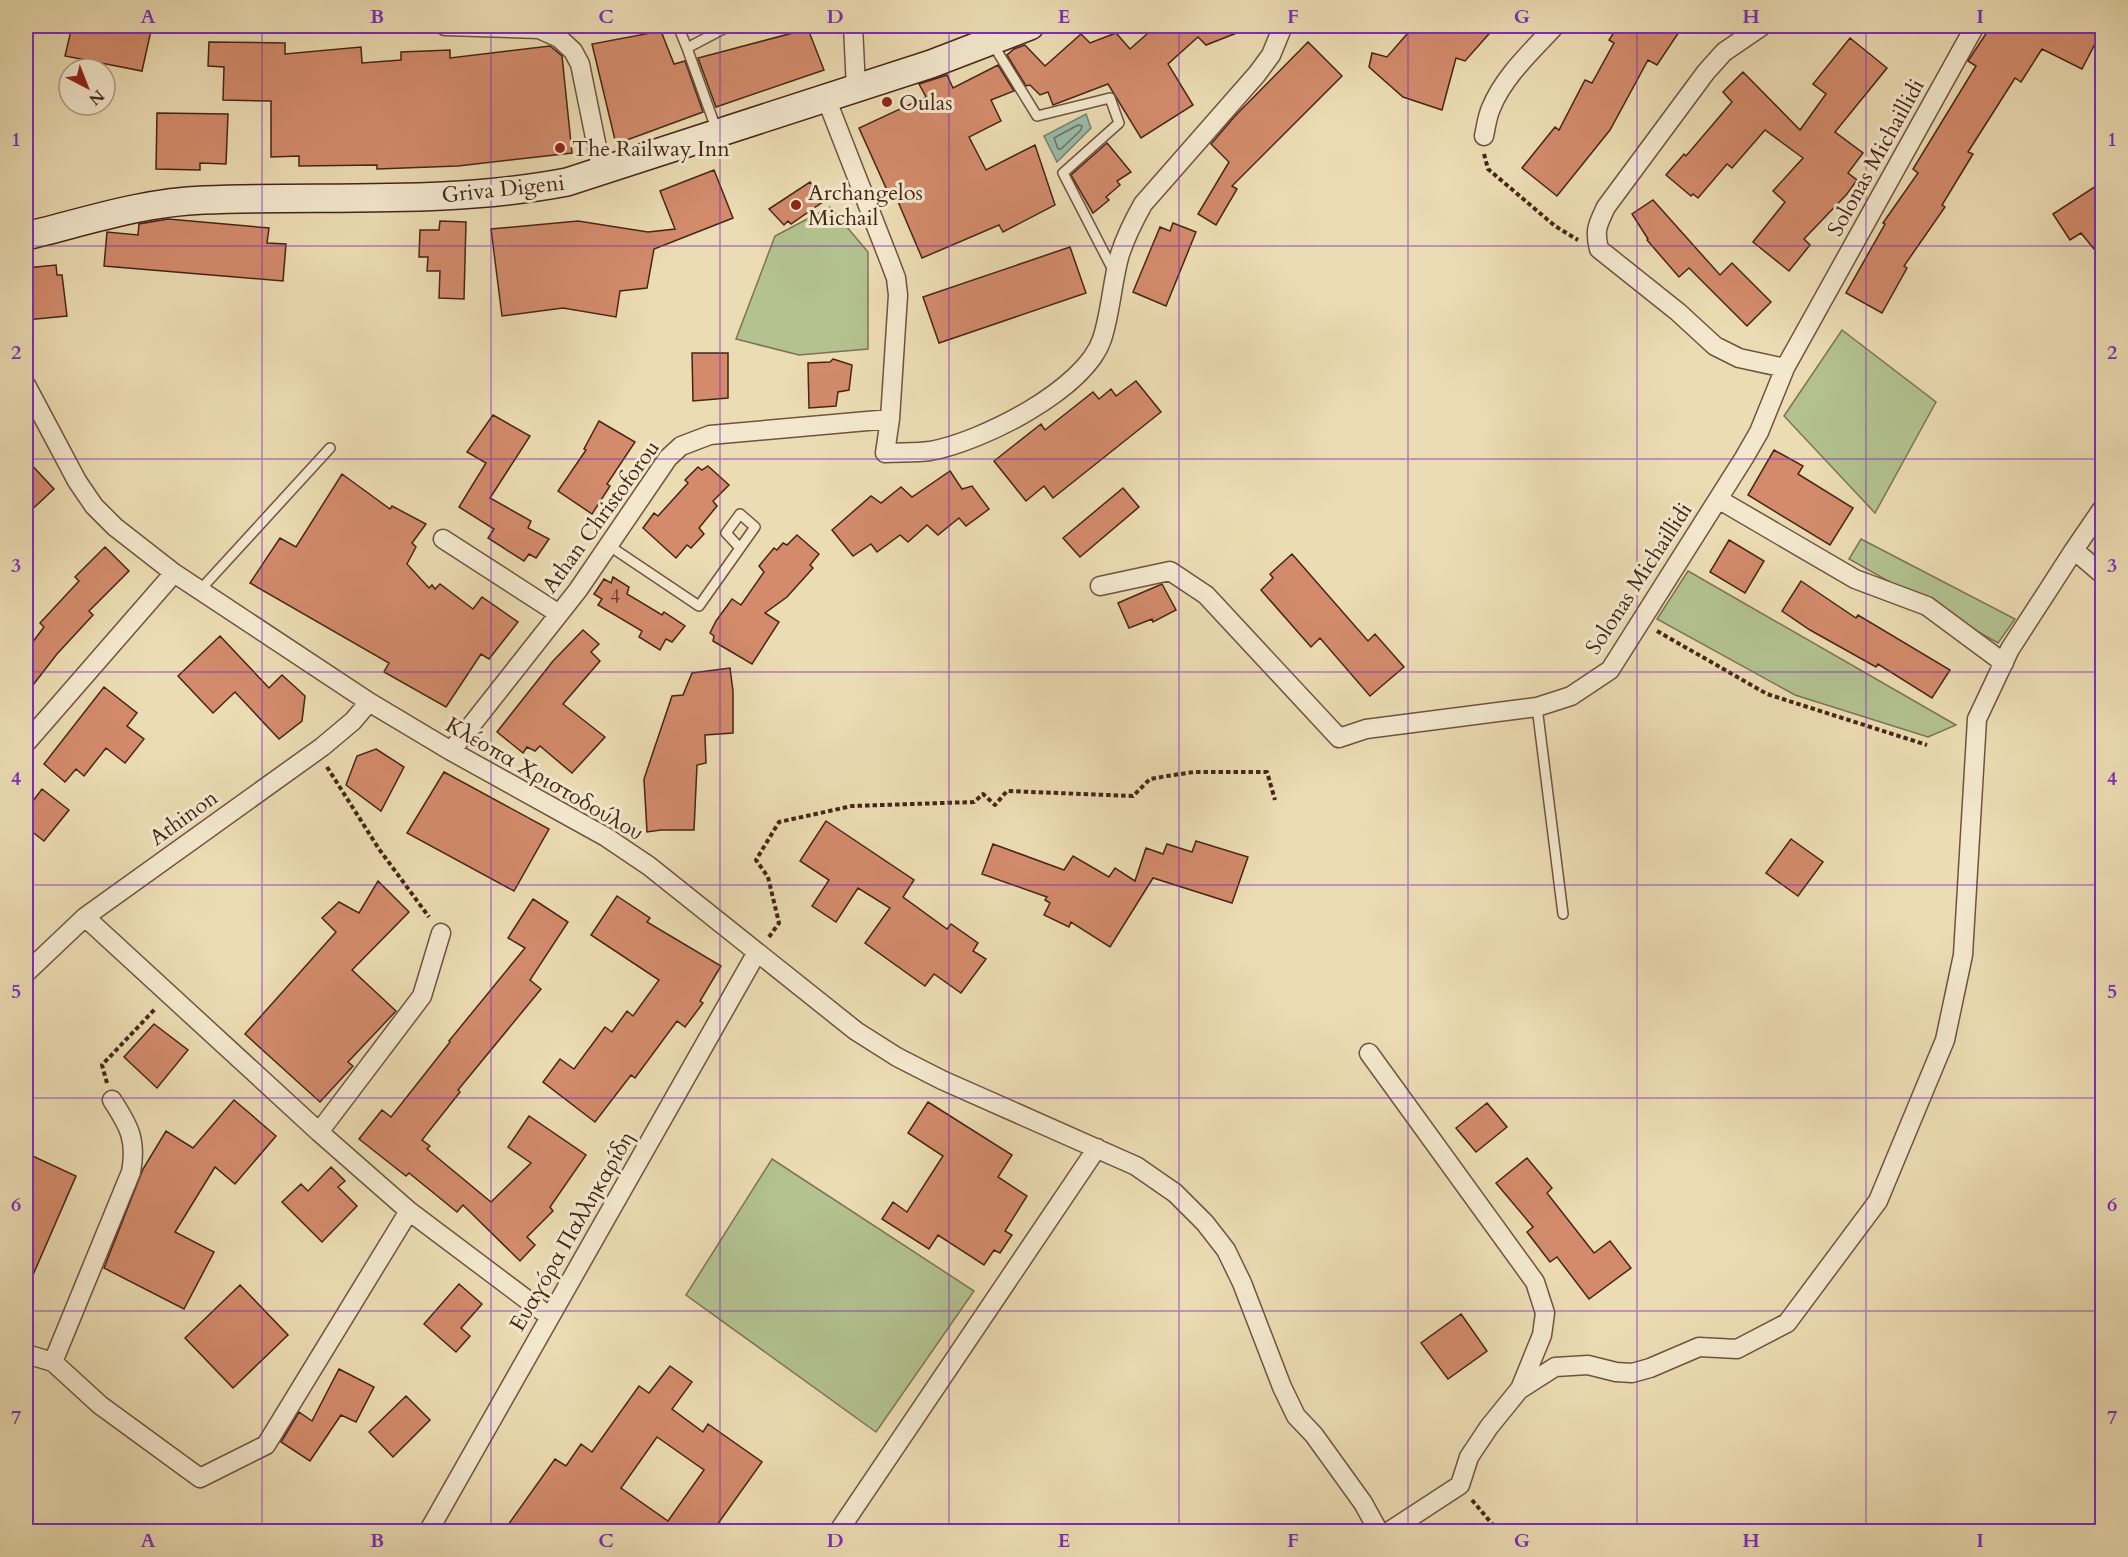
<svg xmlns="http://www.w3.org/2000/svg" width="2128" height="1557" font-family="Cardo,serif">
<rect width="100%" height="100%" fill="#ecdcb3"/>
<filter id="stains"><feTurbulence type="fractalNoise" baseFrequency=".00333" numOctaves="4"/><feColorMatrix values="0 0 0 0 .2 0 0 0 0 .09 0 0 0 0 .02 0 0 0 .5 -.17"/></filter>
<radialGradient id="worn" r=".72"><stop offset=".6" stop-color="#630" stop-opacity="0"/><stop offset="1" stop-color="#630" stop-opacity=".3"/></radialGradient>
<path fill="#b3c290" stroke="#7c7454" stroke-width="1.5" d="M830,207L868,252V349L799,355L736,339L775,236Z
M1842,330L1936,402L1875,513L1784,416Z
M1861,539L2015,619L1998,643L1849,559Z
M1688,571L1956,725L1928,737L1795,695L1657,619Z
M772,1159L974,1291L876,1432L686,1295Z"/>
<path fill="#99bcab" stroke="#788070" stroke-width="1.5" d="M1086,114L1091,128L1057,162L1044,136Z"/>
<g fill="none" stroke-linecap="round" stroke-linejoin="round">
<path stroke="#707062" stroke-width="1.5" d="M1078,125L1082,126L1081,130L1061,149H1058L1054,138Z"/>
</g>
<path fill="#d38b6c" stroke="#462518" stroke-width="1.5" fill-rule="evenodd" d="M72,26H152L142,71L65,56Z
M1156,26L1252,27L1206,45L1198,37L1168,64L1193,105L1141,138L1108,84L1053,105L1048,92L1040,95L1030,85L1026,86L1007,55L1014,49L1025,45L1045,66L1081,34L1090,43L1116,33L1130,49Z
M1414,26H1496L1465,61L1456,58L1442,110L1403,97L1369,67L1372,53L1387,57Z
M1618,26H1683L1657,65L1648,60L1610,130L1557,196L1522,168L1555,127L1559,130L1585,80L1592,83L1614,43L1609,40Z
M1991,26H2103V28L2082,69L2042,49L2021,82L2015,78L1968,152L1973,154L1942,205L1945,207L1904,266L1907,268L1882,313L1846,293L1885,224L1883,223L1918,173L1913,169L1976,66L1968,61Z
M808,29L824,70L716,107L698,58Z
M661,31L674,64L685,61L703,112L616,144L592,44Z
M1850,38L1887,68L1835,132L1863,153L1848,173L1857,180L1847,194L1804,239L1810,245L1789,271L1753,242L1785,202L1773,191L1803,158L1765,130L1732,168L1727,164L1698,198L1693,194L1691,196L1666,175L1684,154L1686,156L1732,102L1723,92L1743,72L1800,130L1826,94L1813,84Z
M209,42L285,43V54L361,47L362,63L401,60V52L450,50V58L550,46L562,56L572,153L458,166L377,169V165L299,166V156L271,157V101L223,100L224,67L208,66Z
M1308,42L1342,76L1232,186L1237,189L1216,225L1198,214L1229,162L1211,144L1235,116Z
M998,65L1014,91L991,100L1001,121L969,137L986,170L1035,145L1055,205L1003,232L999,225L922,258L896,197L891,199L859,128L926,97L919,84L947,75L953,88Z
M157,113L228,114L226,164L200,163V170L156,169Z
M1107,143L1131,172L1117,181L1120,185L1106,197L1109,200L1093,213L1071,175Z
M714,170L733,218L654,249L647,288L620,291L616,317L563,308L502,316L491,229L578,221L648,232L675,229L660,191Z
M810,182L824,201L791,224L788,221L784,225L769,209Z
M2096,186L2103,197V260L2081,233L2070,240L2053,214Z
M1653,200L1720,275L1732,263L1771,302L1747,326L1689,268L1679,277L1647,240L1648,239L1632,214Z
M168,219L269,228L267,243L286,244L283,281L104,266L107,232L138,235L139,224Z
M440,221L466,222L464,299L439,298L440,271H427L428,257H419L420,230H439Z
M1173,223L1196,232L1166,306L1133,292L1160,227L1170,231Z
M1070,247L1086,293L939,343L923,297Z
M56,265L57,275H62L67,316L26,320V268Z
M692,353H728V398L693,401Z
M833,359L852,365L849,390L838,392L836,406L809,408L808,363L830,362Z
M1136,381L1161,412L1053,498L1044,486L1026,501L994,461L1041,424L1045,430L1093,392L1099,399L1111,389L1116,396Z
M493,415L530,436L490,498L531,521L528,528L549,539L536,558L529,554L524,561L488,538L494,529L459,507L486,463L467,452Z
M599,421L635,442L607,484L610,486L592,514L558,491L586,450L584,449Z
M1774,450L1803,466L1798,474L1853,508L1830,545L1748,495Z
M26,459L54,489L26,515Z
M708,466L729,485L713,501L717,506L699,528L704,534L691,548L687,545L676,558L643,528L654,513L658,516L688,483L685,480L698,467L702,470Z
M950,471L962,489L972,486L989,509L966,526L959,518L938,535L927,525L908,542L900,535L877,552L871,544L853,556L832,530L871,496L881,503L901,487L912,497Z
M342,474L390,509L392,506L426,524L412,543L416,547L407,564L429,588L432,585L435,589L440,584L473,609L482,597L518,622L489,659L481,654L446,707L384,672L389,663L250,583L280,538L296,547Z
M1123,488L1139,507L1080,557L1063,538Z
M797,535L819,554L810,565L813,568L787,597L765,613L779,622L752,664L713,641L714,636L710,633L716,621L732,599L741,605L764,572L759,566L774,548L777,550L783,543L787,545Z
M1729,540L1764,561L1745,593L1710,572Z
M105,547L129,571L89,611L93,615L57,654L26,694V651L44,627L40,623L79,581L75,577Z
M1292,554L1368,641L1375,634L1404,667L1370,696L1320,638L1311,647L1261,590L1273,578L1270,574Z
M613,577L629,587L627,594L662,615L664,612L685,626L672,642L666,639L660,650L639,637L642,631L598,605L602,599L594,594L604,579L611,583Z
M1801,581L1856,618L1858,615L1950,670L1932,698L1878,664L1876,667L1810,630L1782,611Z
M1162,584L1176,610L1153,622L1152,619L1129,628L1118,603Z
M583,630L599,644L591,652L600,661L563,704L605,737L572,773L540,746L535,751L527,747L523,753L497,732L553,661Z
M220,636L269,688L282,675L305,696L302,721L279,739L235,692L213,713L178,676Z
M730,668L733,691V733L705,735L706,763L697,765L694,830H661L647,832L644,779L672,696L683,695L692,673Z
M104,687L137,713L127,726L144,739L125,763L106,748L84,776L76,769L65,782L44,764Z
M376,749L404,767L381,811L346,785L357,756Z
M444,772L549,829L514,891L407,833Z
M42,789L69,810L44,841L26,827V810Z
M826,821L914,880L903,897L947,929L951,924L978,943L973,951L986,959L961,993L934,974L925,986L865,943L890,908L858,888L836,922L812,906L829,880L800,861Z
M1791,839L1823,862L1798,896L1766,873Z
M1196,841L1248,857L1232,903L1153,878L1110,947L1071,922L1069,927L1044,915L1050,903L1045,900L1047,897L982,874L993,844L1064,870L1073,856L1109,877L1115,868L1135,881L1146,848L1163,854L1167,844L1192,852Z
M378,881L409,912L352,970L396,1011L348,1062L353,1066L320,1102L245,1034L336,932L322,918L339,902L359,913Z
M617,896L650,918L647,922L721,966L700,1001L703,1003L685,1027L677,1021L635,1078L631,1075L595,1122L543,1082L560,1059L574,1069L605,1027L612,1032L627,1011L633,1016L659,980L591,935Z
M533,899L568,922L530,980L541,989L458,1090L460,1092L422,1140L430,1146L427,1149L491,1202L531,1163L508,1147L529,1116L586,1155L550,1207L553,1211L527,1237L535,1245L520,1261L463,1205L457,1212L409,1173L406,1176L359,1139L382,1110L391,1117L450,1042L449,1041L525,948L508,938Z
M154,1024L188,1050L157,1088L124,1057Z
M234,1100L276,1136L235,1184L215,1167L175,1232L214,1252L184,1309L104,1268L143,1169L166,1131L193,1148Z
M928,1102L1012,1155L998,1177L1027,1196L1005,1231L1012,1235L1000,1253L994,1250L984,1265L938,1235L929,1249L882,1219L893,1202L907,1212L943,1156L908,1133Z
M1487,1103L1507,1127L1476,1152L1456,1128Z
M26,1153L76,1176L26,1291Z
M1527,1158L1552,1188L1547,1193L1594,1253L1610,1241L1631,1268L1589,1299L1557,1257L1550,1262L1527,1232L1533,1227L1496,1183Z
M331,1167L345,1181L338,1187L357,1206L322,1242L282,1202L301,1184L308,1191Z
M459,1284L482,1304L461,1328L470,1336L456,1352L424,1324Z
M240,1285L288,1335L233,1388L185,1338Z
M1461,1314L1487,1351L1448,1379L1421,1343Z
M670,1366L692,1382L672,1409L703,1432L708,1424L762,1462L712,1532H503L555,1459L566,1466L581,1444L592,1452L639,1386L649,1393ZM657,1437L704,1470L668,1521L621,1488Z
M339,1369L374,1387L356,1422L341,1415L310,1461L281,1442L299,1412L312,1421Z
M406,1396L430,1420L393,1457L369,1432Z"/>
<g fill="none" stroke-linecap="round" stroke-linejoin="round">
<g stroke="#70533f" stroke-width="12">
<path id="service" d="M678,26L687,48
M992,43L1037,116L1110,98L1119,123L1063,173L1113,270
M717,131L687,48L729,26
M608,545L699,606L755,527L740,514L726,533L740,548
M200,590L330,448
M1537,707L1563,914"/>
</g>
<g stroke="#70533f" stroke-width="21">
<path id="minor" d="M445,26L539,29L559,38L573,51L580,64L602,172
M853,26L856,88
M1762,26L1724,52L1706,72L1606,207C1598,224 1594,230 1599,249L1678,312L1715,346L1739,358L1785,368
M826,98L890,262L896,278L898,295L890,419L885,453C900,452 916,453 930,451C981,442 1085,390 1102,339C1111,312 1112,281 1120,254C1126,236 1134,220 1143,204L1257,74L1271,55L1283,26
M1484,136C1486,127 1487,117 1491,108C1504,76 1532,51 1555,26
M26,385L77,481L94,506L115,527L174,573L369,702L451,751L606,837L649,866L856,1031L897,1057L942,1080L1136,1166L1175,1193L1205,1223L1226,1250L1242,1283L1282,1387L1296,1416L1314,1435L1363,1503L1379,1532
M1718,499L1855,579L1927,606L2004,663
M443,539L559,614
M2074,550L2102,509
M1100,586L1170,571L1206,595L1339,738L1366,729L1537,707L1571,696L1610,670L1744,458L1759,432L1785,368L1975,26
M26,743L174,573
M451,751L578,590L668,458L681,446L710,435L890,419
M85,917L319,1132L409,1211L550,1317
M26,973L85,917L322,747L353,721L369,702
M1369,1053L1535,1282L1545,1313L1542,1335L1520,1389
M319,1132L422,996L441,933
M26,1354L53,1362L100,1405L200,1478L266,1445L409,1211
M53,1362L131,1172C137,1140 129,1126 112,1100
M428,1532L756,954
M838,1532L1097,1148
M1388,1532L1460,1485L1469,1457L1489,1427L1519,1390L1555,1367L1588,1365L1616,1372L1632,1373L1650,1368L1699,1347L1737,1349L1787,1323L1878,1201L1945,1040L1963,955L1977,719L2010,649L2074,550L2102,574"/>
</g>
<g stroke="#462518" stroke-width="30">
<path id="secondary" d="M26,236C84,222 143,202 204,200C325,195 447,205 567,182L931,64L1030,26"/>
</g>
<path stroke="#462518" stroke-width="4" stroke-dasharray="4.5 3" stroke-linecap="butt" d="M1484,154L1488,169L1555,226L1578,240
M1657,631L1767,694L1927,745
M327,767L379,849L429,917
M769,937L779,923L768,877L756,860L779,822L852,806L974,802L983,794L995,805L1007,791L1133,796L1150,779L1167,776L1194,772H1267L1275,800
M107,1083L102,1065L156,1008
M1472,1500L1499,1532"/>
<use href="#service" stroke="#f3e8ce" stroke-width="9"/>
<use href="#minor" stroke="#f3e8ce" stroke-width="18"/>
<use href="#secondary" stroke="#f3e8ce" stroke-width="27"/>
</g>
<path fill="none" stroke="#7b2cbf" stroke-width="1.5" stroke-opacity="0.55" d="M262,26V1532M491,26V1532M720,26V1532M949,26V1532M1179,26V1532M1408,26V1532M1637,26V1532M1866,26V1532M26,246H2102M26,459H2102M26,672H2102M26,885H2102M26,1098H2102M26,1311H2102"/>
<g fill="#8f2418" stroke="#f3e8ce" stroke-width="2">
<circle cx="887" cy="102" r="6"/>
<circle cx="560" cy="148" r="6"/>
<circle cx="796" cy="205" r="6"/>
</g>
<g text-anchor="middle" stroke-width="6" stroke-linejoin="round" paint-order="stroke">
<g font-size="20" fill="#693e2d">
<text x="615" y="603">4</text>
</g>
<g font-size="22" fill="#462518" stroke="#f3e8ce" text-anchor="start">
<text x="899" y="110">Oulas</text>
<text x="572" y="156">The Railway Inn</text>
<text x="808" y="200">Archangelos<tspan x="808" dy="25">Michail</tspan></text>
</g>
<g font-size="22" fill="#462518" stroke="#f3e8ce">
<text transform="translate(1875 157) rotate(-61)" y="8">Solonas Michaillidi</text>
<text transform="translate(503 188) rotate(-6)" y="8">Griva Digeni</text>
<text transform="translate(600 516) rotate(-54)" y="8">Athan Christoforou</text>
<text transform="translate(1638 578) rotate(-57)" y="8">Solonas Michaillidi</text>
<text transform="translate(545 778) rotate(30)" y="8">Κλέοπα Χριστοδούλου</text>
<text transform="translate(183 817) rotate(-36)" y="8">Athinon</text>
<text transform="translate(571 1231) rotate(-60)" y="8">Ευαγόρα Παλληκαρίδη</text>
</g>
</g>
<rect width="2128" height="1557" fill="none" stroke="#ecdcb3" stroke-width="66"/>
<g transform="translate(87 87) rotate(138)"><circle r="28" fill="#f3e8ce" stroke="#ae9a85" stroke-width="1.5"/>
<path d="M0-4.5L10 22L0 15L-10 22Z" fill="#8f2418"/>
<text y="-9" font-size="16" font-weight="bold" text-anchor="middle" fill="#462518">N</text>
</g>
<rect x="33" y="33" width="2062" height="1491" fill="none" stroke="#7b2cbf" stroke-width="2"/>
<g font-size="20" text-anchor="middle" font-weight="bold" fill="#7b2cbf">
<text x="148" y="23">A</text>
<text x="377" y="23">B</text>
<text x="606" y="23">C</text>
<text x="835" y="23">D</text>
<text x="1064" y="23">E</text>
<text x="1293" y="23">F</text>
<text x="1522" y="23">G</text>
<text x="1751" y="23">H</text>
<text x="1980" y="23">I</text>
<text x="16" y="146">1</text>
<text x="2112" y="146">1</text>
<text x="16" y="359">2</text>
<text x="2112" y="359">2</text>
<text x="16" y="572">3</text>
<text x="2112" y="572">3</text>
<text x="16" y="785">4</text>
<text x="2112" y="785">4</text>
<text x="16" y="998">5</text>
<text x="2112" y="998">5</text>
<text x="16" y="1211">6</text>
<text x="2112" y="1211">6</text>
<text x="16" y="1424">7</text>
<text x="2112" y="1424">7</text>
<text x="148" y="1547">A</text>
<text x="377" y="1547">B</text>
<text x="606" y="1547">C</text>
<text x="835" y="1547">D</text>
<text x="1064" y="1547">E</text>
<text x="1293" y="1547">F</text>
<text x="1522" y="1547">G</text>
<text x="1751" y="1547">H</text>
<text x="1980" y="1547">I</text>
</g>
<rect width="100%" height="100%" filter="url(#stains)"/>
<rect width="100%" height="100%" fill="url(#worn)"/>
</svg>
